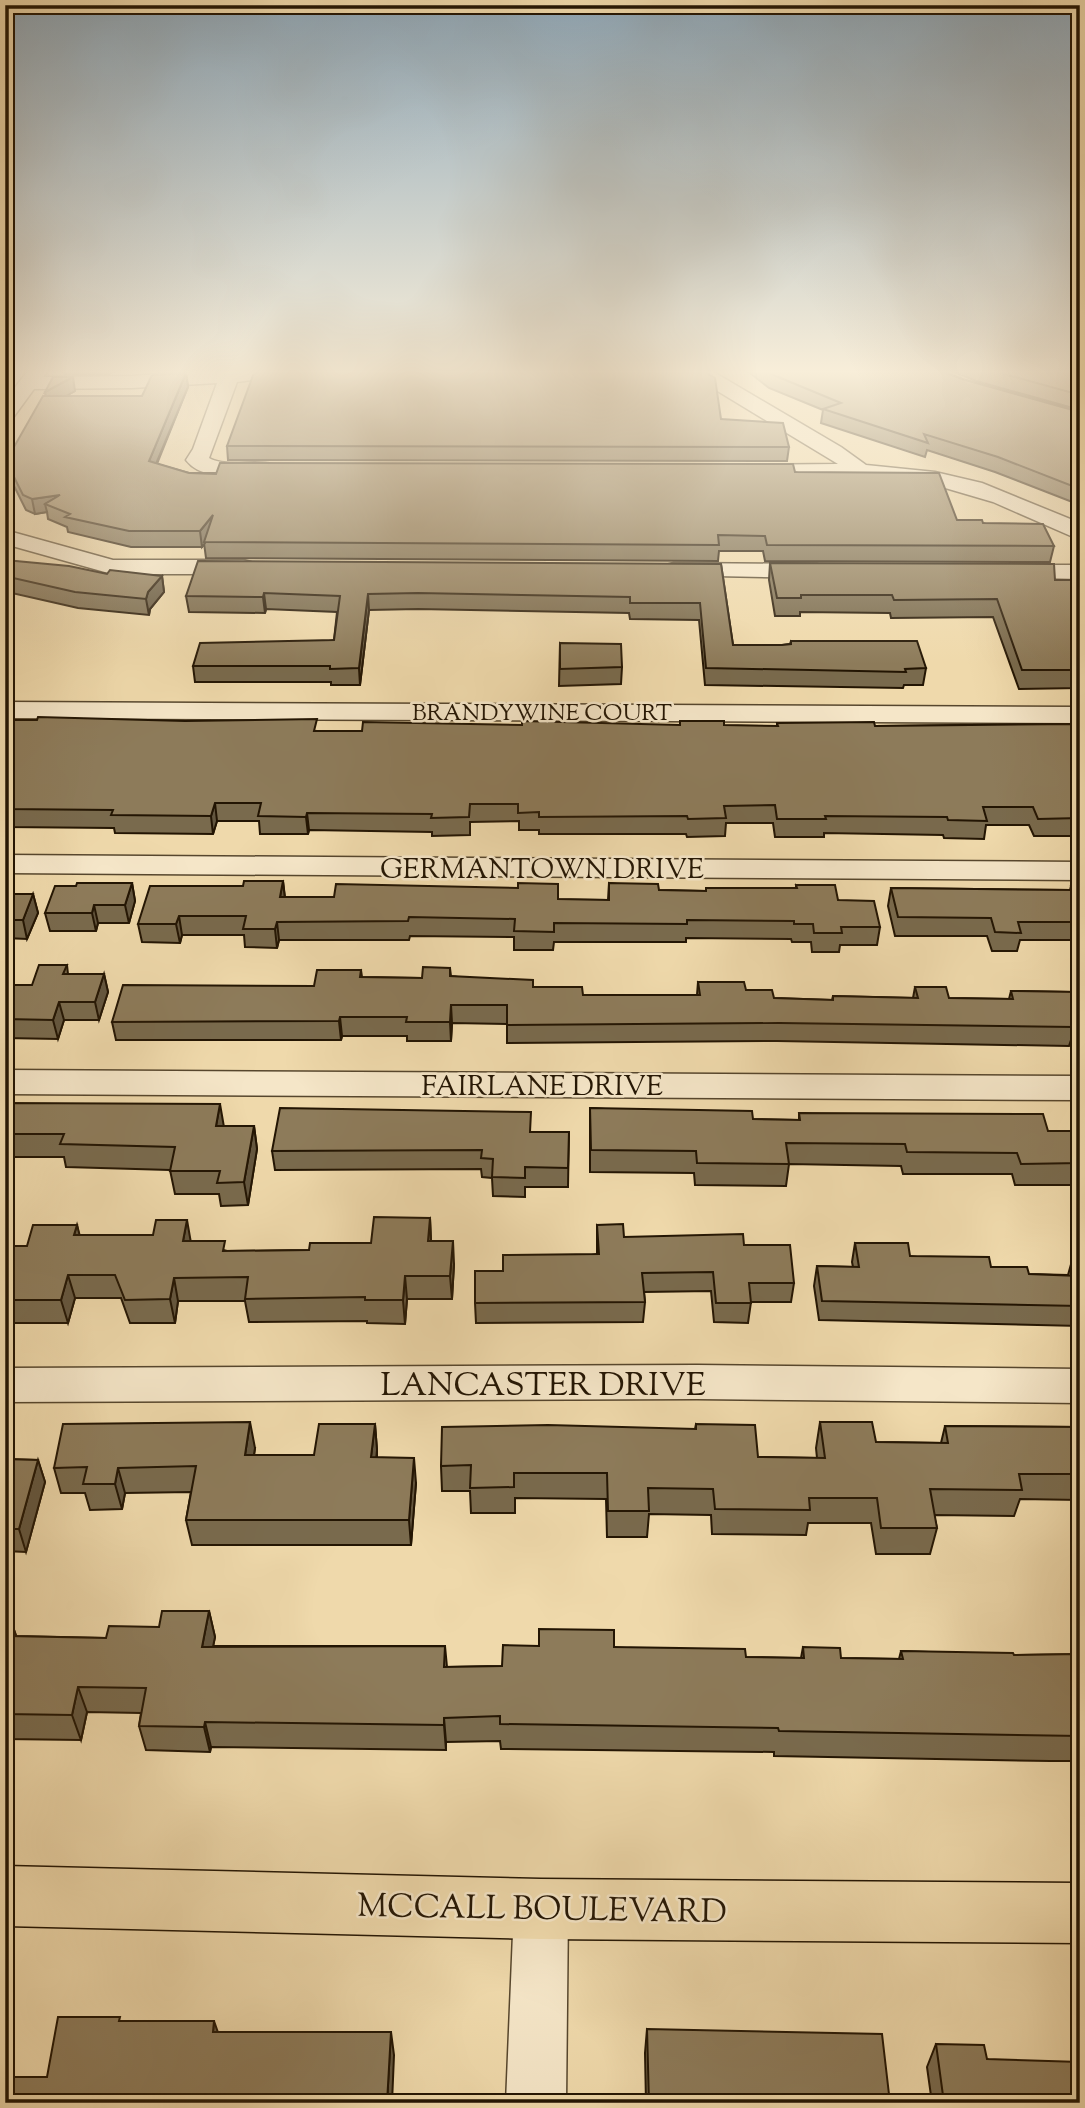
<svg xmlns="http://www.w3.org/2000/svg" width="1085" height="2108" font-family="'Sorts Mill Goudy',serif">
<rect width="100%" height="100%" fill="#efd9ab"/>
<filter id="stains"><feTurbulence type="fractalNoise" baseFrequency=".00286" numOctaves="4"/><feColorMatrix values="0 0 0 0 .2 0 0 0 0 .09 0 0 0 0 .02 0 0 0 .5 -.17"/></filter>
<radialGradient id="worn" r=".72"><stop offset=".6" stop-color="#630" stop-opacity="0"/><stop offset="1" stop-color="#630" stop-opacity=".3"/></radialGradient>
<g fill="none" stroke-linecap="round" stroke-linejoin="round">
<g stroke="#56462d" stroke-width="3">
<path id="minor" d="M29,369H49L43,377L132,376L230,369L259,371L262,375L259,379L237,382L209,458C228,468 252,459 273,464L276,469L273,474L265,475C240,475 203,482 186,460L193,449L217,383L132,388L34,389L12,419L5,421V401Z
M665,369L712,371L841,447L866,465L935,472L982,483L1080,523V540L993,502L935,485L882,478L740,476L737,471L740,466L748,465L838,464L701,381L665,377L662,373Z
M5,530L113,560H243L251,562L255,567L251,572L243,574H112L5,544Z
M674,563L817,564L825,566L829,571L825,576L817,578L666,575L662,570L666,565Z
M1006,565H1080V579L998,577L994,572L998,567Z
M5,702L1080,707V723L5,718Z
M5,855L1080,862V880L5,873Z
M5,1070L1080,1076V1100L5,1094Z
M697,1365L1080,1369V1403L697,1399L5,1402V1368Z
M541,1882L560,1890L568,1909L566,2103H506L514,1909L522,1890Z"/>
</g>
<g stroke="#231503" stroke-width="3">
<path id="major" d="M5,1866L541,1879L1080,1883V1943L541,1939L5,1926Z"/>
</g>
<use href="#minor" fill="#f5e6c8" fill-rule="evenodd"/>
<use href="#major" fill="#efd9ab" fill-rule="evenodd"/>
</g>
<path fill="#796a4d" stroke="#231503" stroke-width="2" d="M63,369H118L109,374H64Z
M745,369H937L962,379L1080,412V505L995,472L927,450L925,457L821,423L823,410L769,388Z
M948,369H1080V410L976,381Z
M186,373L188,387L157,464L189,473L795,472L957,520L983,523L1054,546L1050,562L765,561L763,551H719L718,561L206,558L204,543L202,547H131L68,532L67,527L48,519L47,512L35,514L26,510L9,476L6,461L46,396L45,392L75,391L66,396H142Z
M721,419L789,447L787,461L228,460L227,446Z
M5,560L107,574L162,576L164,592L150,609L149,615L78,608L12,593L5,596Z
M770,563L1055,580H1080V688L1019,689L993,617L891,618L890,613L800,612V616H775L769,580Z
M721,564L733,645H782L790,644L791,641L926,668L923,685H904L903,688L705,685L699,620L630,619L629,613L418,609L369,610L360,685H331V682H195L193,666L334,640L337,612L266,609L265,613L189,612L186,596Z
M560,643L622,667L621,684L559,686Z
M5,720L318,731H362L522,725L777,726V723L875,726L1080,724V836H1034L1029,825H986L984,839L944,838L943,835L824,833V837H775L773,823H726L725,836L687,837L686,834H539V830H519V821L470,822V835L432,836V832L309,830L308,834H260L259,821H217L213,834L115,833L114,828L5,827Z
M5,880L9,894H33L38,913L27,939L5,938Z
M283,881L285,897L608,900L609,883L659,890L706,891L796,888V885L838,900L880,927L877,945H840L839,952H812L811,942H792L791,939L686,938V942H554L553,950H514V937L410,936L409,940H279L277,948L245,947L244,935H182L180,943L142,942L138,924Z
M132,883L135,901L129,923H98L96,931H50L45,913L76,886Z
M1071,886H1080V945L1078,940H1020L1017,951H992L987,936H895L888,906L891,888L1070,890Z
M67,965L68,974H104L108,992L99,1020H64L58,1039L5,1038V985H32Z
M450,968L451,976L583,995H697L698,982L746,990L774,998L832,1000L833,996L913,998L915,987L949,998L1009,999L1011,991L1074,992L1075,988H1080V1040H1071L1069,1046L777,1041L507,1043V1024L452,1023L451,1041H407V1036H342L341,1040H116L112,1022L314,986L361,970L362,977L422,978Z
M5,1103L224,1126H254L257,1149L248,1205L221,1206L219,1194H175L170,1170L66,1167L64,1157H13L6,1177H5Z
M590,1108L753,1119L799,1120V1113L1048,1131H1080V1185H1015L1012,1174H903L901,1166L789,1164L786,1186L695,1185L694,1173L590,1172Z
M531,1132H569L568,1187H525V1197L493,1196L492,1178L482,1177L481,1169L275,1170L272,1151Z
M430,1218L431,1241L454,1264L452,1299H407L405,1324L367,1323V1321L249,1322L245,1301H178L175,1323H130L121,1298H75L68,1323H5V1246H27L77,1225L79,1235L191,1241L227,1251L309,1250L371,1243Z
M597,1225L624,1237L744,1245L794,1283L791,1302H751L748,1323L714,1322L711,1291L644,1292L645,1302L643,1322L476,1323L475,1303L503,1271L597,1254Z
M855,1243L910,1256L991,1267L1029,1274L1068,1275L1073,1257H1080V1326L819,1320L814,1286L817,1266L853,1267L852,1262Z
M820,1422L876,1442L941,1443L945,1426L1080,1427V1500L1020,1499L1014,1516L934,1515L937,1528L930,1554H876L871,1523H808L806,1535L712,1534L711,1515L649,1514L647,1537H607L606,1499L515,1498V1513H471L470,1491H442L441,1466L695,1429L696,1424L758,1457L817,1458L816,1448Z
M375,1424L377,1450V1457L416,1483L411,1545H192L186,1520L191,1492L125,1493L122,1509L90,1510L85,1493H61L54,1468L255,1448L254,1455H314Z
M5,1459L38,1460L45,1482L26,1552L5,1551Z
M209,1611L215,1637L213,1646H445L447,1667L502,1666L614,1647L746,1657L801,1658L803,1647L841,1658L899,1659L901,1651L1014,1655L1080,1654V1761H1050L774,1756V1752L501,1749L500,1741L446,1742V1750L211,1747L210,1752L146,1750L139,1726L141,1713L87,1712L81,1740L5,1739V1623L12,1624L16,1636L106,1638L159,1627Z
M647,2029L890,2103H646L645,2053Z
M936,2044L987,2059L1080,2103H932L927,2067Z"/>
<path fill="#63563f" stroke="#231503" stroke-width="2" d="M108,369H118L109,374Z
M163,369H194L163,371Z
M186,373L188,387L151,476L149,461Z
M73,377L75,391L48,406L45,392Z
M60,495L45,504L47,512L35,514L32,499Z
M213,515L215,530L202,547L200,531Z
M162,576L164,592L150,609L149,615L146,599L148,592Z
M9,577L12,593L5,596V579Z
M264,593L266,609L265,613L263,597Z
M368,594L369,610L360,685L359,668Z
M215,803L217,821L213,834L211,816Z
M307,813L309,830L308,834L306,817Z
M5,880L10,898L5,909Z
M283,881L285,900L280,897Z
M132,883L135,901L129,923L125,905Z
M33,894L38,913L27,939L23,920Z
M94,905L98,923L96,931L92,913Z
M179,916L182,935L180,943L176,924Z
M277,922L279,940L277,948L275,929Z
M104,974L108,992L99,1020L95,1002Z
M59,1002L64,1020L58,1039L53,1020Z
M451,1005L452,1023L451,1041L450,1022Z
M340,1017L342,1036L341,1040L339,1021Z
M220,1104L224,1127L216,1126Z
M254,1126L257,1149L248,1205L244,1182Z
M7,1134L13,1157L6,1177L5,1173V1138Z
M430,1218L431,1241H428Z
M187,1220L191,1243L183,1241Z
M77,1225L83,1248L74,1235Z
M453,1241L454,1264L452,1299L450,1276Z
M68,1275L75,1298L68,1323L61,1300Z
M405,1276L407,1299L405,1324L403,1300Z
M174,1278L178,1301L175,1323L170,1299Z
M250,1422L255,1448L250,1480L245,1455Z
M375,1424L377,1450L374,1483L371,1457Z
M414,1458L416,1483L411,1545L409,1520Z
M38,1460L45,1482L26,1552L19,1529Z
M118,1468L125,1493L122,1509L115,1484Z
M209,1611L215,1637L208,1672L202,1647Z
M12,1624L21,1649L9,1636Z
M78,1687L87,1712L81,1740L72,1715Z
M444,1718L446,1742V1750L444,1725Z
M205,1722L211,1747L210,1752L204,1727Z
M214,2021L222,2044L213,2032Z
M391,2032L394,2055L392,2103H387Z"/>
<path fill="#8d7b5a" stroke="#231503" stroke-width="2" d="M416,369H700L715,378L721,419L783,423L789,447L227,446L255,370Z
M764,369H937L962,379L1080,412V489L998,457L924,434L928,443L823,409L841,403L771,374Z
M986,369H1080V395Z
M186,373L149,461L189,473L216,474L220,463L793,464L795,472L939,473L957,520H982L983,523L1043,524L1054,546L767,545L765,536L718,535L719,545L204,542L213,515L200,531H129L65,517L70,514L45,504L60,495L32,499L23,495L6,461L43,396H142L152,375Z
M53,377H73L45,392Z
M5,560L69,566L107,574L110,570L162,576L148,592L146,599L75,592L9,577L5,579Z
M198,561L721,564L733,645H782L791,644V641H917L926,668L905,669L906,672L706,668L700,603H630V597L418,593L368,594L359,668L330,669V666H193L200,643L334,640L340,596L264,593L263,597L186,596Z
M770,563L1054,564L1055,580H1080V670H1022L997,599L894,600L892,595H801V598H777Z
M560,643L621,644L622,667L560,669Z
M38,717L185,721L317,719L314,731H362L363,722L522,725V721L680,725V721H724V725L778,726L777,723L874,722L875,726L1080,724V818L1038,819L1033,807H983L987,821L948,820L947,817L825,816L826,819H777L775,805L724,806L726,818L688,819L687,816L539,817V812L518,813V804H470L469,817L431,818L432,814L307,813L306,817L258,816L261,803H215L211,816L111,815L113,810L5,809V720H37Z
M244,881H283L280,897H334L336,884L518,888V883L558,884V899L609,900V883L658,884L659,890L706,891V888H797L796,885H835L838,900L874,901L880,927H841L842,933H814L813,924H794V921L687,920V924L554,923V932L514,931L515,919L409,917L408,921L277,922L275,929H243L246,916H179L176,924H138L150,886H243Z
M77,883H132L125,905H94L92,913H45L55,886H76Z
M1071,886H1080V922H1018L1021,933L995,932L991,918L898,917L891,888L1072,890Z
M5,894H33L23,920H5Z
M39,965H67L63,974H104L95,1002H59L53,1020L5,1019V985H32Z
M423,967L450,968V976L533,980V987H582L583,995H700L698,982H744L746,990H772L774,998L833,1000V996L918,998L915,987H946L949,998L1013,999L1011,991L1077,992L1075,988H1080V1021H1072L1074,1027L779,1023L507,1025V1005H451L450,1022H406L407,1017H340L339,1021L112,1022L123,985L314,986L317,970H361L360,977L422,978Z
M5,1103L220,1104L216,1126H254L244,1182L217,1183L220,1171H170L175,1147L60,1144L64,1134H7L5,1138Z
M280,1108L531,1112L530,1132H569L568,1168L525,1167V1178L492,1177L493,1159L481,1158L482,1150L272,1151Z
M590,1108L752,1111L753,1119L800,1120L799,1113L1043,1114L1048,1131H1080V1163L1021,1164L1017,1153L907,1152L905,1144L786,1143L789,1164L697,1163L696,1151L591,1150Z
M374,1217L430,1218L428,1241H453L450,1276H405L403,1300H365V1297L245,1299L248,1277L174,1278L170,1299L125,1300L115,1275H68L61,1300H5V1246H27L33,1225H77L74,1235H153L156,1220H187L183,1241H225L223,1251L309,1250L310,1243H371Z
M623,1224L624,1237L743,1234L744,1245H790L794,1283H749L751,1303H716L713,1272L642,1273L645,1302L475,1303V1271H503V1255L599,1254L597,1225Z
M855,1243H908L910,1256L989,1257L991,1267H1027L1029,1274L1078,1276L1073,1257H1080V1306L822,1301L817,1266L859,1267Z
M250,1422L245,1455H314L319,1424H375L371,1457L414,1458L409,1520H186L196,1466L118,1468L115,1484H83L87,1467L54,1468L63,1424Z
M820,1422H872L876,1442L948,1443L945,1426L1080,1427V1474H1019L1022,1490L930,1489L937,1528H881L877,1498H809L810,1510L715,1509L713,1489L648,1488L649,1511H608L607,1473H514V1487L470,1488L471,1465L441,1466L442,1427L548,1425L696,1429V1424L755,1425L758,1457L825,1458Z
M5,1459L38,1460L19,1529H5Z
M162,1611H209L202,1647L445,1646L444,1667L502,1666L503,1645L539,1646V1629L614,1630V1647L745,1649L746,1657L804,1658L803,1647L840,1648L841,1658L903,1659L901,1651L1013,1653L1014,1655L1080,1654V1736L779,1731L778,1728L500,1724V1716L444,1718V1725L205,1722L204,1727L139,1726L146,1688L78,1687L72,1715L5,1714V1623L12,1624L9,1636L106,1638L109,1626L159,1627Z
M58,2017H120L119,2021H214L213,2032H391L387,2103H5V2077H47Z
M647,2029L882,2034L890,2103H649Z
M936,2044L984,2045L987,2059L1080,2062V2103H944Z"/>
<linearGradient id="sky" x2="0" y2="1"><stop stop-color="#8fa8b9"/><stop offset="0.56" stop-color="#f8eed9"/><stop offset="1" stop-color="#f8eed9" stop-opacity="0"/></linearGradient>
<rect width="1085" height="664" fill="url(#sky)"/>
<g text-anchor="middle" stroke-width="5" stroke-linejoin="round" paint-order="stroke">
<g font-size="23" fill="#231503" stroke="#f5e6c8">
<text x="542" y="720">BRANDYWINE COURT</text>
</g>
<g font-size="28" fill="#231503" stroke="#f5e6c8">
<text x="542" y="878">GERMANTOWN DRIVE</text>
<text x="542" y="1095">FAIRLANE DRIVE</text>
</g>
<g font-size="33" fill="#231503" stroke="#f5e6c8">
<text x="543" y="1395">LANCASTER DRIVE</text>
<text transform="translate(542 1907) rotate(1)" y="12">MCCALL BOULEVARD</text>
</g>
</g>
<rect width="1085" height="2108" fill="none" stroke="#efd9ab" stroke-width="28"/>
<rect x="7" y="7" width="1071" height="2094" fill="none" stroke="#231503" stroke-width="3.5"/>
<rect x="14" y="14" width="1057" height="2080" fill="none" stroke="#231503" stroke-width="2"/>
<rect width="100%" height="100%" filter="url(#stains)"/>
<rect width="100%" height="100%" fill="url(#worn)"/>
</svg>
